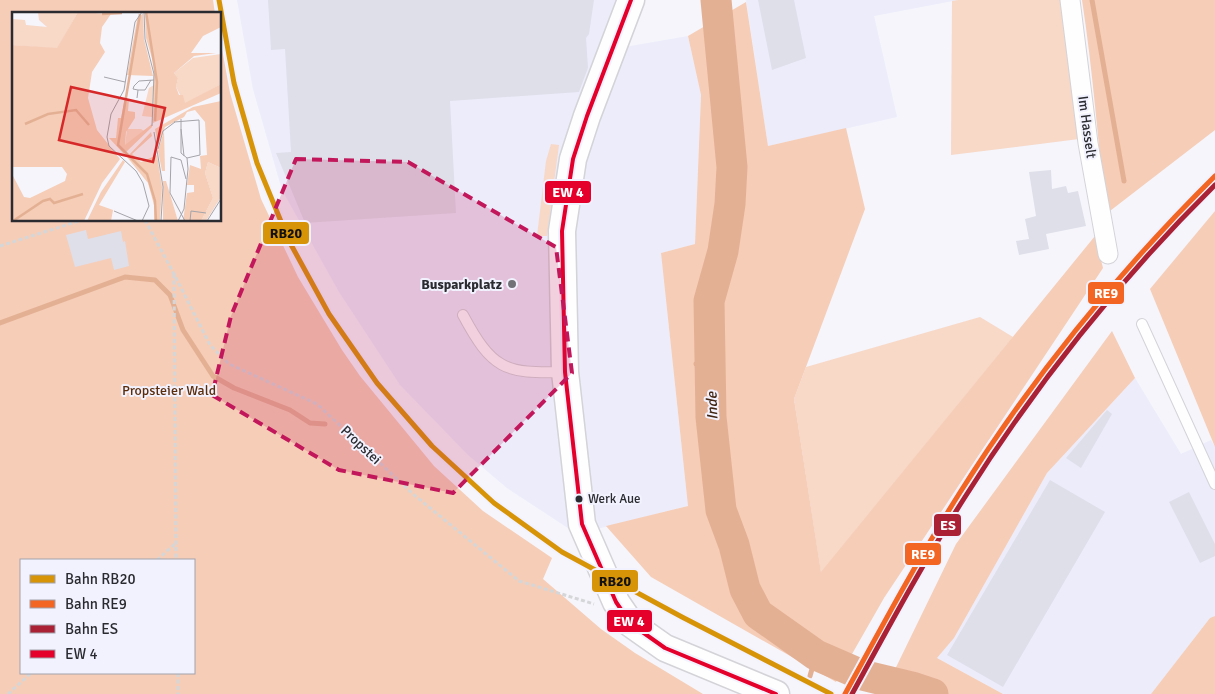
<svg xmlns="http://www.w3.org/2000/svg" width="1215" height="694" viewBox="0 0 1215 694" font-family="Signika,sans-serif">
<rect width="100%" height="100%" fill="#f5f5fb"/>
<g fill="#ececfb">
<polygon points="237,0 621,0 598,49 625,47 688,36 701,95 695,244 661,253 688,506 577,534 507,488 468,455 400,385 339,292 282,190 253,89"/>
<polygon points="746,0 958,0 874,16 897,117 768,146"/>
<polygon points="1135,378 1181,454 1211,440 1215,447 1215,616 1210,618 1151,694 1003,694 937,658 954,638 1047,473"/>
</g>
<g fill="#f8d8c7">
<polygon points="958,0 1060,0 1079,139 951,155 952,1"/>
<polygon points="551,144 559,145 547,236 537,236 546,161"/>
<polygon points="980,317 1013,337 821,573 794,399 806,367"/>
</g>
<g fill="#f6cdb7" fill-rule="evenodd">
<path d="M 0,0 L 213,0 L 215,14 L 14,14 L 14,220 L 220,220 L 220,38 L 230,93 L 261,199 L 298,277 L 342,350 L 360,376 L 434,466 L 483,511 L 552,558 L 543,579 L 601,629 L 635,653 L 703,694 L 0,694 ZM 21,560 L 194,560 L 194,673 L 21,673 Z"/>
<path d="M 1082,0 L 1215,0 L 1215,130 L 1106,214 C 1098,142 1093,71 1082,0 Z"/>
<polygon points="746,2 768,146 846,128 865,209 794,399 821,572 1095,236 1103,268 884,598 836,682 651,577 606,526 688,506 661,253 695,244 701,95 688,36"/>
<polygon points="1215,211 1215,447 1150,289"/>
<polygon points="1112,331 1135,378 1047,473 954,638 937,658 1003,694 883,694 956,544"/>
<polygon points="1215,616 1215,694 1151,694 1210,618"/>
</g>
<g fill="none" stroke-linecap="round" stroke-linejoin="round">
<g stroke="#e4b094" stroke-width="5">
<polyline points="1092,0 1124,181"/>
<polyline points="0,323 125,277 155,280 170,295 183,330 213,376 234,388 290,410 310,423 325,424"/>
<polyline points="696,364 710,363"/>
<polyline points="810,676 816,655"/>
</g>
<polyline stroke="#e4b094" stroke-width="31" points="716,0 732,167 730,204 723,251 709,301 711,417 721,510 734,545 745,589 758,614 816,655 862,675 912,687 933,694"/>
</g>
<g fill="#dfdfea">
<polygon points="268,0 594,0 589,34 586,38 588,68 579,92 450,101 456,213 305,223 276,153 291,152 285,49 271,50"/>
<polygon points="758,0 794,0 806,58 772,70"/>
<polygon points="1051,170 1052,189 1066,186 1068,193 1078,191 1086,226 1046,234 1049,249 1019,255 1016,241 1029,239 1025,219 1036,216 1029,172"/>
<polygon points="86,230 88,239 121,231 123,242 125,241 129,266 114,270 111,258 75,267 66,235"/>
<polygon points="1107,410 1112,414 1081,468 1066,458"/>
<polygon points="1050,480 1105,512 1003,687 947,655"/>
<polygon points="1189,492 1215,544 1215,556 1200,563 1169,502"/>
</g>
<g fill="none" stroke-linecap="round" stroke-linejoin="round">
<g stroke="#d3d3d8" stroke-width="12">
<g id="lane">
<path d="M 463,315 C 492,369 504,374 564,372"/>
<polyline points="1142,324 1215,484"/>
</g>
</g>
<g stroke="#d3d3d8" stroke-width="21">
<polyline id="street" points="1070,0 1088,143 1108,254"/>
</g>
<g stroke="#d3d3d8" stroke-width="29">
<polyline id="secondary" points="631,0 587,116 573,159 562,231 565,372 582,524 616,602 631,624 665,648 776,694"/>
</g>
<g stroke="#d5d6d7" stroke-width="3" stroke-dasharray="4 2.5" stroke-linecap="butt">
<polyline points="145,220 174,274 210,345 229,364 317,404 413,494 519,581 594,604"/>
<polyline points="0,246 82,220"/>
<polyline points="174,274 176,560"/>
<polyline points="157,560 176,543"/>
<polyline points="178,673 178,694"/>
<polyline points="8,694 31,673"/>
</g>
<use href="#lane" stroke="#fefefe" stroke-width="10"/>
<use href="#street" stroke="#fefefe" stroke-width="19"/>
<use href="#secondary" stroke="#fefefe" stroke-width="26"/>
<g stroke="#f2f2fe" stroke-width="8">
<polyline id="bus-1" points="631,0 587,116 573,159 562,231 565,372 582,524 616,602 631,624 665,648 776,694"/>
</g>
<use href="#bus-1" stroke="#e4002b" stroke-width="4"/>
<g stroke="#f2f2fe" stroke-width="9">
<polyline id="rail-1" points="219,0 234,83 257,163 289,241 329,314 377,383 432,446 494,503 562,552 682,617 831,694"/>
</g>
<g stroke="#f2f2fe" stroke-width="9">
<path id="rail-2" d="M 845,694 C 882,626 918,559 959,494 C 1032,378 1118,272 1215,176"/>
</g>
<g stroke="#f2f2fe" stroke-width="9">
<path id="rail-3" d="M 852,694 C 888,628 924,561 965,497 C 1036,384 1120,279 1215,185"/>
</g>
<use href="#rail-1" stroke="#d89407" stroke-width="5"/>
<use href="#rail-2" stroke="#f26522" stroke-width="5"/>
<use href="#rail-3" stroke="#aa2135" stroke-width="5"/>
</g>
<path fill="#c2185b" fill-opacity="0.2" stroke="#c2185b" stroke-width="4" stroke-dasharray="10 6" stroke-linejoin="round" d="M 296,159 L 408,162 L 556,247 L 572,373 L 453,493 L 339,470 L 212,395 L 231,316 Z"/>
<circle fill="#717277" stroke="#f2f2fe" stroke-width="2" cx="512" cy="284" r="5"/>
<circle fill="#2a2b30" stroke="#f2f2fe" stroke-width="2" cx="579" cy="499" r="4.5"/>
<g text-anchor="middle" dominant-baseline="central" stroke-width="4" stroke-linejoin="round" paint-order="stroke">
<g font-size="13" fill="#2a2b30" stroke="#f2f2fe" text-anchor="start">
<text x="588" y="499">Werk Aue</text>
</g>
<g font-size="14" fill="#2a2b30" stroke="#f2f2fe">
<text transform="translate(1087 127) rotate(82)">Im Hasselt</text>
<text transform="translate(361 445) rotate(43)">Propstei</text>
</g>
<g font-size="14" font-weight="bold" fill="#2a2b30" stroke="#f2f2fe" text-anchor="end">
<text x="502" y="284">Busparkplatz</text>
</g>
<g font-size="14" fill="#5b2c0a" stroke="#f2f2fe">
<text x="169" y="390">Propsteier Wald</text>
</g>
<g font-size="15" font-style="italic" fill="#412411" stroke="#f2f2fe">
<text transform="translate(712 406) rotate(-92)">Inde</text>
</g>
</g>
<g transform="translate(12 12)">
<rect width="209" height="209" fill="#f5f5fb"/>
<path d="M 26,0 L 66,0 L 45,37 L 0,33 L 0,7 L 13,8 L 14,13 L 35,15 L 27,8 ZM 209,42 L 209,72 L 173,92 L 164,75 L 166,66 L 162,61 L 181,46 ZM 142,73 L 140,105 L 130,104 L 137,76 ZM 115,117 L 129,117 L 132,119 L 113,134 ZM 196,150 L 209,156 L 209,185 L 194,209 L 189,209 L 201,186 L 193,161 Z" fill="#f8d8c7"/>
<path d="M 66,0 L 99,2 L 90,15 L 88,31 L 93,40 L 80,60 L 76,86 L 85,118 L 108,147 L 90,171 L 72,209 L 0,209 L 0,162 L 12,185 L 18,186 L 53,169 L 55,162 L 50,155 L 0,155 L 0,33 L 45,36 ZM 133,0 L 209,0 L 209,15 L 191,24 L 179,41 L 204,41 L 182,44 L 162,61 L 166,66 L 164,75 L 167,83 L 171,83 L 173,91 L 209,72 L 209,81 L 141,111 L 142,53 L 134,26 ZM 131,1 L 132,27 L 141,64 L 115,63 L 125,8 ZM 117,88 L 116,99 L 123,100 L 123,106 L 114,120 L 113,133 L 140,112 L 140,115 L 112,142 L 97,126 L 104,126 L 106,106 L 109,106 L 112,90 ZM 209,89 L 209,156 L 196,150 L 193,161 L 201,186 L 189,209 L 171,209 L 175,181 L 182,180 L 182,173 L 175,173 L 178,153 L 189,157 L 188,144 L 195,143 L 193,110 L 183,98 L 175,100 L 172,105 L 153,115 L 146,133 L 143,117 L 181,95 ZM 152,119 L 153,159 L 150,159 L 146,139 ZM 139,120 L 140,124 L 120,142 L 129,150 L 145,143 L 150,175 L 148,209 L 142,209 L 142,193 L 136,171 L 115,145 ZM 111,148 L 113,150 L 87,193 L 101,198 L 99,209 L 75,209 L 89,180 ZM 151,169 L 154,169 L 166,209 L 151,209 Z" fill="#f6cdb7"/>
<path fill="none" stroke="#e4b094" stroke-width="2.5" d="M 134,0 L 145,70 L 143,109M 90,2 L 110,1M 128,2 L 106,133 L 135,162 L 143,189 L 144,209M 13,112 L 36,102 L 64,98 L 77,113M 1,209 L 31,189 L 38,187 L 42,191 L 71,182"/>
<path fill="none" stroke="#a4a4aa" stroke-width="1" d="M 132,0 L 133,27 L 142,62 L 140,114M 92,65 L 113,70M 126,78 L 133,78 L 139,68M 125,86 L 126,78 L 121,77 L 122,74 L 127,69 L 142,68M 162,110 L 187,108 L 188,143 L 175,146M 169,117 L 172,144M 142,120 L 151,175 L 149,209M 146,137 L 151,119 L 163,110M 102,199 L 126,209M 130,209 L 137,194 L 131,171 L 124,159 L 97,134 L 95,125 L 99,102 L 112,78 L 123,10 L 130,0M 166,209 L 172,197 L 176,157 L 175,146 L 169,141 L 169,107M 173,209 L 158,181 L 159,145 L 169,148 L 174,167M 178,209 L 179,199 L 194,201M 195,209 L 209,187"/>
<path fill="#d62828" fill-opacity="0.15" stroke="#d62828" stroke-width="2.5" d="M 59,75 L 153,96 L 141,150 L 47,128 Z"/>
<rect width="209" height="209" fill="none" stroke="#2a2b30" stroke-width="2.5"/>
</g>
<g stroke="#f2f2fe" stroke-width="2">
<rect x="544" y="180" width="48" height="24" rx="5" fill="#e4002b"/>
<rect x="262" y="221" width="48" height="24" rx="5" fill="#d89407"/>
<rect x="1087" y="281" width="38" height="24" rx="5" fill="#f26522"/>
<rect x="933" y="513" width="29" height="24" rx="5" fill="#aa2135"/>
<rect x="904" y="542" width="38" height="24" rx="5" fill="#f26522"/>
<rect x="591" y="569" width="48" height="24" rx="5" fill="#d89407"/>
<rect x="606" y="609" width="47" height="24" rx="5" fill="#e4002b"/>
</g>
<g font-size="14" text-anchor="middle" font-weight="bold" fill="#fff">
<text x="568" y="197">EW 4</text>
<text x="1106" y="298">RE9</text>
<text x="948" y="530">ES</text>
<text x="923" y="559">RE9</text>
<text x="629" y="626">EW 4</text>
</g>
<g font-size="14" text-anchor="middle" font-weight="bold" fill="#111">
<text x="286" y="238">RB20</text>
<text x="615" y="586">RB20</text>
</g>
<rect x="20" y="559" width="175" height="115" fill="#f2f2fe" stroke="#a2a2ac"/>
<rect x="30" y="575" width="25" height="8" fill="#d89407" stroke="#a2a2ac"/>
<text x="65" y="584" font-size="15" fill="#2a2b30">Bahn RB20</text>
<rect x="30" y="600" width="25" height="8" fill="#f26522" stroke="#a2a2ac"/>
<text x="65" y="609" font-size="15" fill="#2a2b30">Bahn RE9</text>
<rect x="30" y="625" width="25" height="8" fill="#aa2135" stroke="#a2a2ac"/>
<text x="65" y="634" font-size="15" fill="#2a2b30">Bahn ES</text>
<rect x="30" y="650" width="25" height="8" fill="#e4002b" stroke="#a2a2ac"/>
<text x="65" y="659" font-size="15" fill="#2a2b30">EW 4</text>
</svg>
